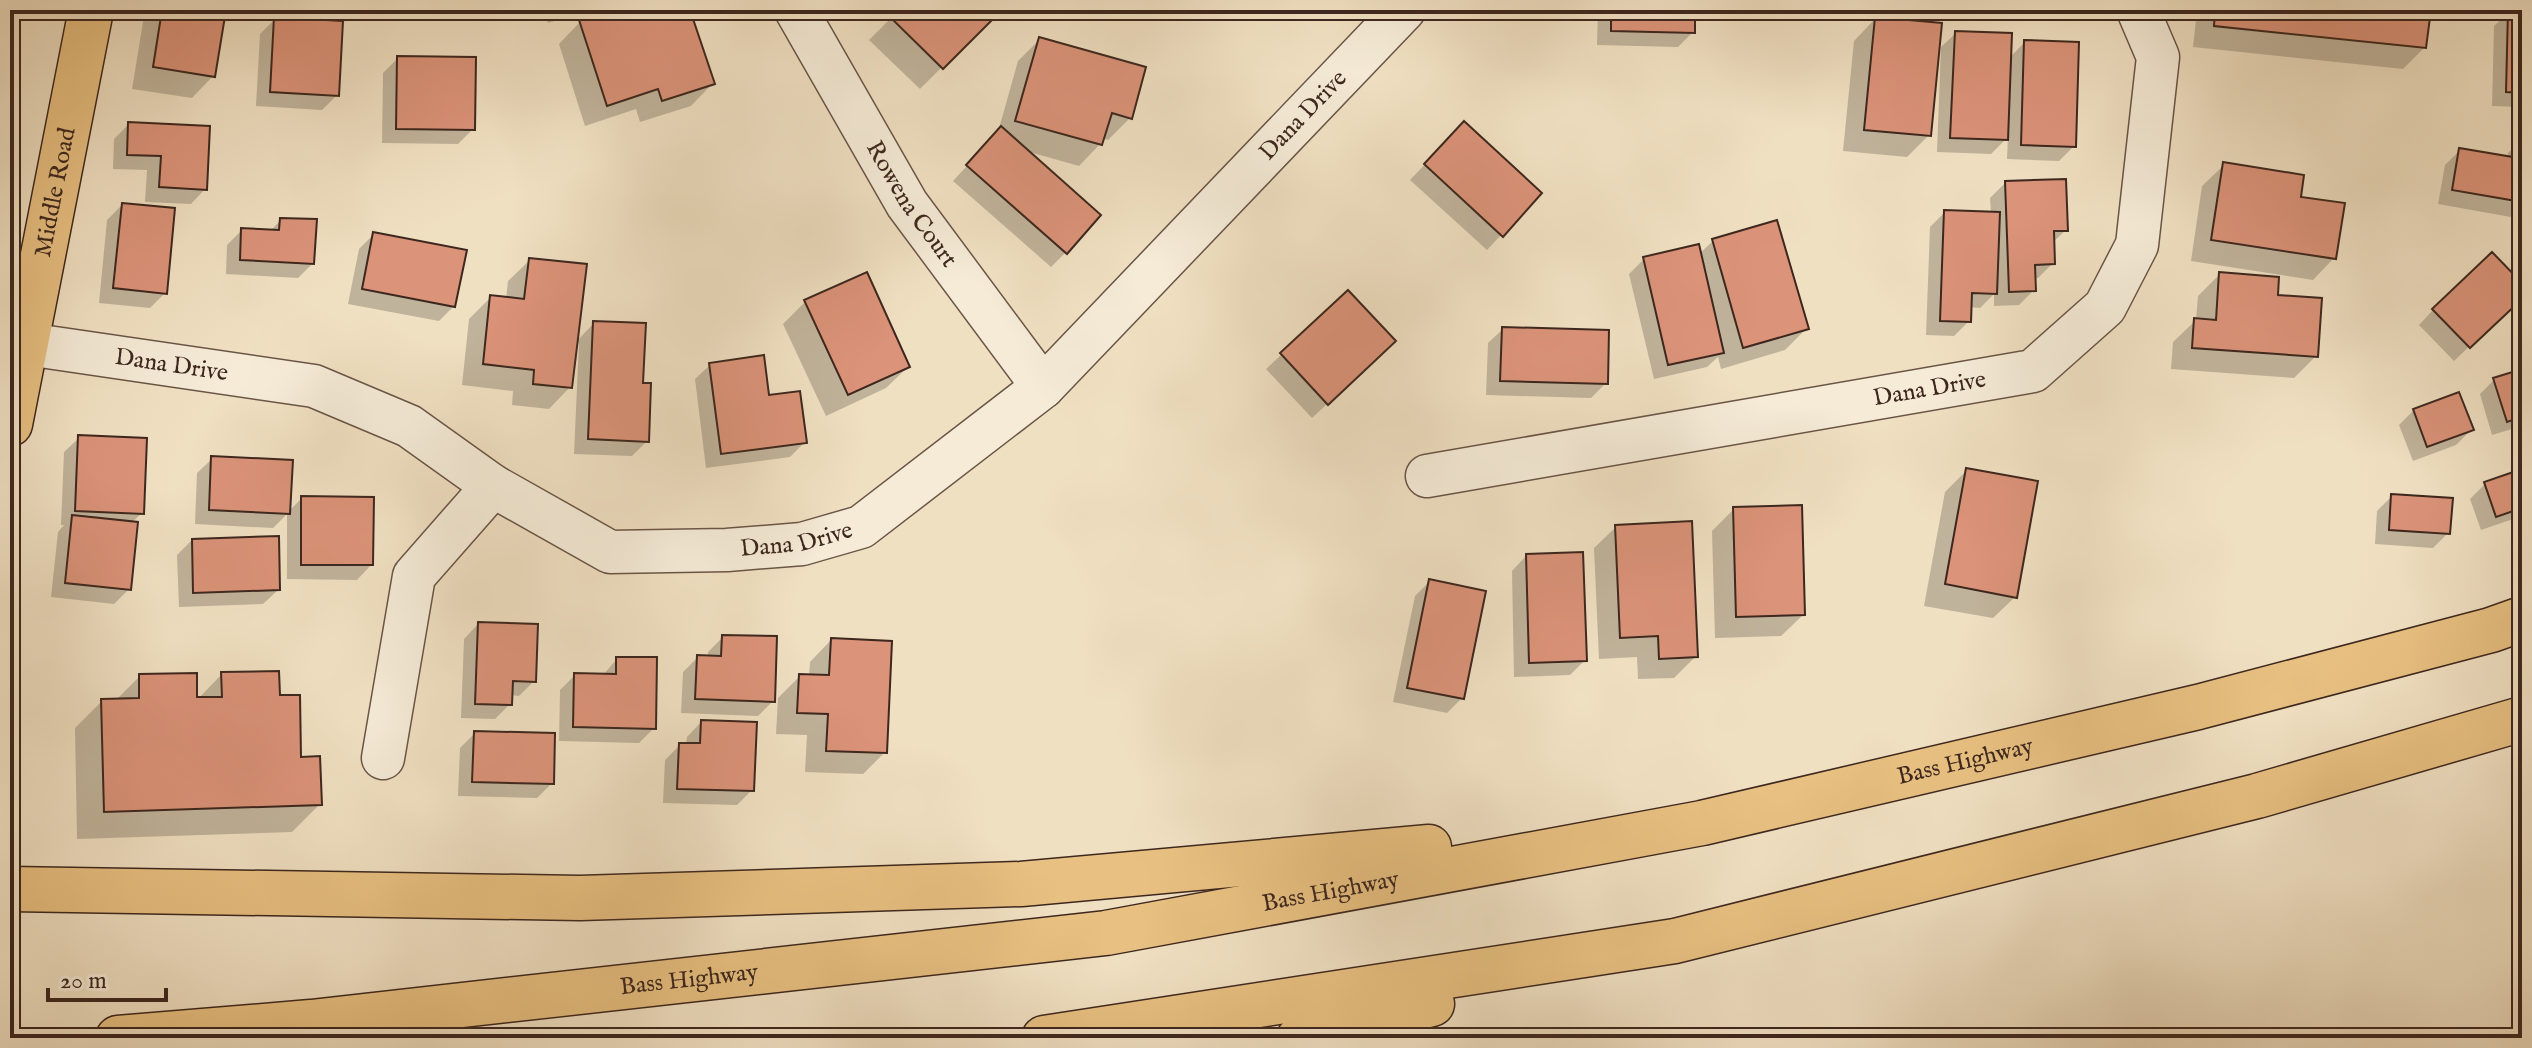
<svg xmlns="http://www.w3.org/2000/svg" width="2532" height="1048" viewBox="0 0 2532 1048" font-family="'IM FELL English',serif">
<rect width="100%" height="100%" fill="#f0e0c2"/>
<filter id="stains"><feTurbulence type="fractalNoise" baseFrequency=".0025" numOctaves="4"/><feColorMatrix values="0 0 0 0 .2 0 0 0 0 .09 0 0 0 0 .02 0 0 0 .5 -.17"/></filter>
<radialGradient id="worn" r=".72"><stop offset=".6" stop-color="#630" stop-opacity="0"/><stop offset="1" stop-color="#630" stop-opacity=".3"/></radialGradient>
<g fill="#0003">
<polygon points="145,10 224,10 213,76 192,98 132,89"/>
<polygon points="279,10 356,10 340,26 337,95 322,110 256,106 260,34 275,19 278,20"/>
<polygon points="543,10 588,10 548,23"/>
<polygon points="617,10 688,10 712,84 691,106 640,122 636,109 585,126 559,44 580,22"/>
<polygon points="899,10 999,10 920,89 869,40"/>
<polygon points="1598,10 1693,10 1693,32 1678,47 1597,45"/>
<polygon points="2197,10 2429,10 2425,47 2403,69 2193,47"/>
<polygon points="2509,12 2522,12 2522,107 2492,106 2494,26"/>
<polygon points="1875,19 1929,135 1907,157 1843,151 1854,41"/>
<polygon points="1956,33 2009,58 2025,42 2074,146 2059,161 2007,159 2008,137 1991,154 1937,152 1941,47"/>
<polygon points="1040,39 1130,118 1108,140 1102,138 1100,144 1079,166 1026,151 1066,252 1051,267 953,181 998,132 1018,61"/>
<polygon points="398,58 473,129 458,144 382,143 383,73"/>
<polygon points="129,124 205,189 191,204 145,202 147,170 113,169 114,139"/>
<polygon points="1449,139 1501,235 1487,250 1410,180"/>
<polygon points="2522,139 2522,219 2438,204 2445,165 2460,150 2507,158 2508,153"/>
<polygon points="2224,165 2298,198 2334,258 2313,280 2191,261 2202,186"/>
<polygon points="2005,183 2066,230 2052,243 2053,263 2038,278 2034,278 2034,290 2019,305 1994,306 1994,294 1980,308 1969,307 1969,321 1954,336 1926,335 1930,227 1945,212 1991,213 1990,198"/>
<polygon points="122,205 165,293 150,308 99,303 107,220"/>
<polygon points="281,220 313,263 298,278 226,274 227,245 242,230 269,232"/>
<polygon points="374,234 453,307 439,321 348,304 359,249"/>
<polygon points="1713,241 1806,329 1785,350 1721,369 1718,357 1707,367 1654,379 1629,274 1644,259 1699,254"/>
<polygon points="530,260 576,342 594,323 641,385 647,441 632,456 574,454 579,343 576,343 570,387 549,409 512,405 513,391 462,385 469,319 491,297 506,299 508,281"/>
<polygon points="2220,274 2276,297 2316,356 2294,378 2171,369 2173,342 2196,320 2198,296"/>
<polygon points="2522,286 2522,296 2454,361 2419,325 2433,310"/>
<polygon points="1348,293 1379,356 1312,418 1266,369"/>
<polygon points="805,302 908,367 886,388 826,416 783,324"/>
<polygon points="1503,329 1606,383 1591,398 1486,395 1488,343"/>
<polygon points="710,365 767,397 805,442 790,457 706,468 695,379"/>
<polygon points="2522,371 2522,426 2492,435 2480,394 2494,380"/>
<polygon points="2414,410 2471,430 2456,445 2413,461 2399,425"/>
<polygon points="79,438 142,513 131,523 129,589 114,604 51,597 58,532 64,525 61,525 64,452"/>
<polygon points="212,459 288,512 302,498 371,565 357,580 287,579 287,514 273,528 195,524 197,473"/>
<polygon points="1967,470 2015,597 1993,618 1924,606 1945,492"/>
<polygon points="2522,471 2522,516 2481,530 2470,499 2485,484"/>
<polygon points="2392,496 2448,533 2433,548 2375,544 2377,511"/>
<polygon points="1734,509 1803,615 1781,636 1715,638 1712,531"/>
<polygon points="1616,527 1696,656 1674,678 1638,679 1637,657 1599,659 1594,548"/>
<polygon points="192,540 278,590 263,604 179,607 177,555"/>
<polygon points="1526,556 1585,660 1570,675 1514,677 1512,571"/>
<polygon points="1430,581 1462,698 1447,713 1393,702 1415,596"/>
<polygon points="478,624 534,681 519,696 511,695 510,704 495,719 461,718 464,639"/>
<polygon points="723,637 773,701 758,716 681,713 683,672 698,657 708,657 708,652"/>
<polygon points="831,640 885,752 863,774 805,772 807,735 776,734 778,698 800,676 809,676 810,662"/>
<polygon points="617,659 654,728 639,743 559,741 560,690 575,675 602,676"/>
<polygon points="222,674 278,697 299,759 320,804 292,832 77,839 75,728 102,701 116,700 140,676 196,701"/>
<polygon points="701,722 752,790 737,805 663,803 665,760 680,745 686,745 687,737"/>
<polygon points="474,734 552,783 537,798 458,796 460,748"/>
</g>
<g fill="#db9379" stroke="#3d271e" stroke-width="2">
<polygon points="162,10 226,10 215,77 153,67"/>
<polygon points="610,10 690,10 715,84 662,101 658,89 607,106 579,20"/>
<polygon points="896,10 1002,10 943,69 890,17"/>
<polygon points="1611,10 1695,10 1695,33 1611,31"/>
<polygon points="2215,10 2431,10 2426,48 2214,26"/>
<polygon points="2508,10 2522,10 2522,93 2506,92"/>
<polygon points="274,17 343,21 339,96 270,92"/>
<polygon points="1875,17 1942,23 1931,136 1864,130"/>
<polygon points="1955,31 2012,33 2008,140 1950,138"/>
<polygon points="1039,37 1146,67 1132,119 1112,113 1102,145 1015,121"/>
<polygon points="2024,40 2079,42 2076,147 2021,145"/>
<polygon points="397,56 476,57 475,130 396,129"/>
<polygon points="1464,121 1542,193 1503,237 1424,164"/>
<polygon points="128,122 210,126 207,190 159,187 161,156 127,155"/>
<polygon points="1001,126 1101,215 1067,254 966,165"/>
<polygon points="2522,137 2522,202 2452,190 2459,148 2519,158"/>
<polygon points="2223,162 2304,175 2301,197 2345,203 2336,259 2211,240"/>
<polygon points="2066,179 2068,231 2054,231 2055,264 2035,265 2036,291 2009,292 2005,181"/>
<polygon points="122,203 175,208 167,294 113,288"/>
<polygon points="1944,210 2000,212 1997,294 1972,293 1971,322 1940,321"/>
<polygon points="280,218 317,219 314,264 240,260 241,228 279,230"/>
<polygon points="1777,220 1809,329 1743,348 1712,239"/>
<polygon points="373,232 467,250 455,307 362,289"/>
<polygon points="1699,244 1724,353 1668,365 1643,257"/>
<polygon points="2492,252 2522,283 2522,299 2470,348 2432,309"/>
<polygon points="529,258 587,264 572,388 533,384 534,370 483,364 490,295 524,299"/>
<polygon points="867,272 910,367 848,395 804,300"/>
<polygon points="2219,272 2279,277 2278,295 2322,298 2318,357 2192,348 2194,318 2216,320"/>
<polygon points="1348,290 1396,341 1328,405 1280,353"/>
<polygon points="593,321 646,323 643,383 651,383 649,442 588,439"/>
<polygon points="1502,327 1609,330 1608,384 1500,381"/>
<polygon points="764,355 769,395 800,391 807,443 721,454 709,363"/>
<polygon points="2522,369 2522,417 2507,422 2493,378"/>
<polygon points="2459,392 2474,430 2427,447 2413,409"/>
<polygon points="78,435 147,438 144,514 75,511"/>
<polygon points="211,456 293,460 290,514 209,510"/>
<polygon points="1966,468 2038,481 2017,598 1945,584"/>
<polygon points="2522,469 2522,508 2496,517 2484,482"/>
<polygon points="2391,494 2453,498 2450,534 2389,530"/>
<polygon points="301,496 374,497 373,565 301,565"/>
<polygon points="1802,505 1805,615 1736,617 1733,507"/>
<polygon points="72,515 138,522 131,590 65,583"/>
<polygon points="1692,521 1698,657 1659,659 1658,636 1620,638 1615,525"/>
<polygon points="279,536 280,590 193,593 192,539"/>
<polygon points="1583,552 1587,661 1529,663 1526,554"/>
<polygon points="1429,579 1486,591 1464,699 1407,688"/>
<polygon points="478,622 538,624 536,682 513,681 512,705 475,704"/>
<polygon points="722,635 777,636 775,702 695,699 697,655 721,656"/>
<polygon points="831,638 892,641 887,753 826,751 828,714 797,713 799,674 829,675"/>
<polygon points="616,657 657,657 656,729 573,727 574,673 616,674"/>
<polygon points="279,671 280,695 300,695 301,757 320,756 322,805 104,812 101,699 139,698 139,674 197,673 197,697 222,697 221,672"/>
<polygon points="701,720 757,722 754,791 677,789 679,743 700,743"/>
<polygon points="474,731 555,733 554,784 472,782"/>
</g>
<g fill="none" stroke-linecap="round" stroke-linejoin="round">
<g stroke="#6a5547" stroke-width="45">
<g id="minor">
<path id="s1" d="M 796,10 L 907,204 L 1043,387"/>
<path id="s2" d="M 27,344 L 314,386 L 409,426 L 493,486 L 610,552 L 727,550 L 802,544 L 861,527 L 1043,387 L 1404,10"/>
<path id="s3" d="M 1427,476 L 2033,371 L 2105,307 L 2137,245 L 2158,57 L 2138,10"/>
<polyline points="383,758 414,576 493,486"/>
</g>
</g>
<g stroke="#3d271e" stroke-width="47">
<g id="major">
<path id="s4" d="M 10,424 L 91,10"/>
</g>
</g>
<g stroke="#3d271e" stroke-width="47">
<g id="highway">
<polyline points="10,889 580,898 1021,884 1429,847"/>
<path id="s5" d="M 118,1038 L 311,1022 L 1106,933 L 1702,823 L 2198,707 L 2491,630 L 2522,619"/>
<polyline points="1044,1038 1675,941 2257,796 2522,719"/>
<polyline points="1299,1038 1432,1004"/>
</g>
</g>
<use href="#minor" stroke="#f5ebd7" stroke-width="42"/>
<use href="#major" stroke="#e8c081" stroke-width="44"/>
<use href="#highway" stroke="#e8c081" stroke-width="44"/>
</g>
<g text-anchor="middle" dominant-baseline="central" stroke-width="6" stroke-linejoin="round" paint-order="stroke">
<g font-size="24" fill="#3d271e" stroke="#f5ebd7">
<text stroke="none"><textPath href="#s2" startOffset="1490">Dana Drive</textPath></text>
<text stroke="none"><textPath href="#s4" startOffset="236">Middle Road</textPath></text>
<text stroke="none"><textPath href="#s1" startOffset="226">Rowena Court</textPath></text>
<text stroke="none"><textPath href="#s2" startOffset="146">Dana Drive</textPath></text>
<text stroke="none"><textPath href="#s3" startOffset="510">Dana Drive</textPath></text>
<text stroke="none"><textPath href="#s2" startOffset="818">Dana Drive</textPath></text>
<text stroke="none"><textPath href="#s5" startOffset="1870">Bass Highway</textPath></text>
<text stroke="none"><textPath href="#s5" startOffset="1222">Bass Highway</textPath></text>
<text stroke="none"><textPath href="#s5" startOffset="574">Bass Highway</textPath></text>
</g>
</g>
<rect width="2532" height="1048" fill="none" stroke="#f0e0c2" stroke-width="40"/>
<rect x="12" y="12" width="2508" height="1024" fill="none" stroke="#3d271e" stroke-width="4"/>
<rect x="20" y="20" width="2492" height="1008" fill="none" stroke="#3d271e" stroke-width="2"/>
<path d="M48 988v12h118v-12" fill="none" stroke="#3d271e" stroke-width="4"/>
<text x="60" y="988" font-size="24" fill="#3d271e" stroke="#f5ebd7" stroke-width="6" paint-order="stroke">20 m</text>
<rect width="100%" height="100%" filter="url(#stains)"/>
<rect width="100%" height="100%" fill="url(#worn)"/>
</svg>
